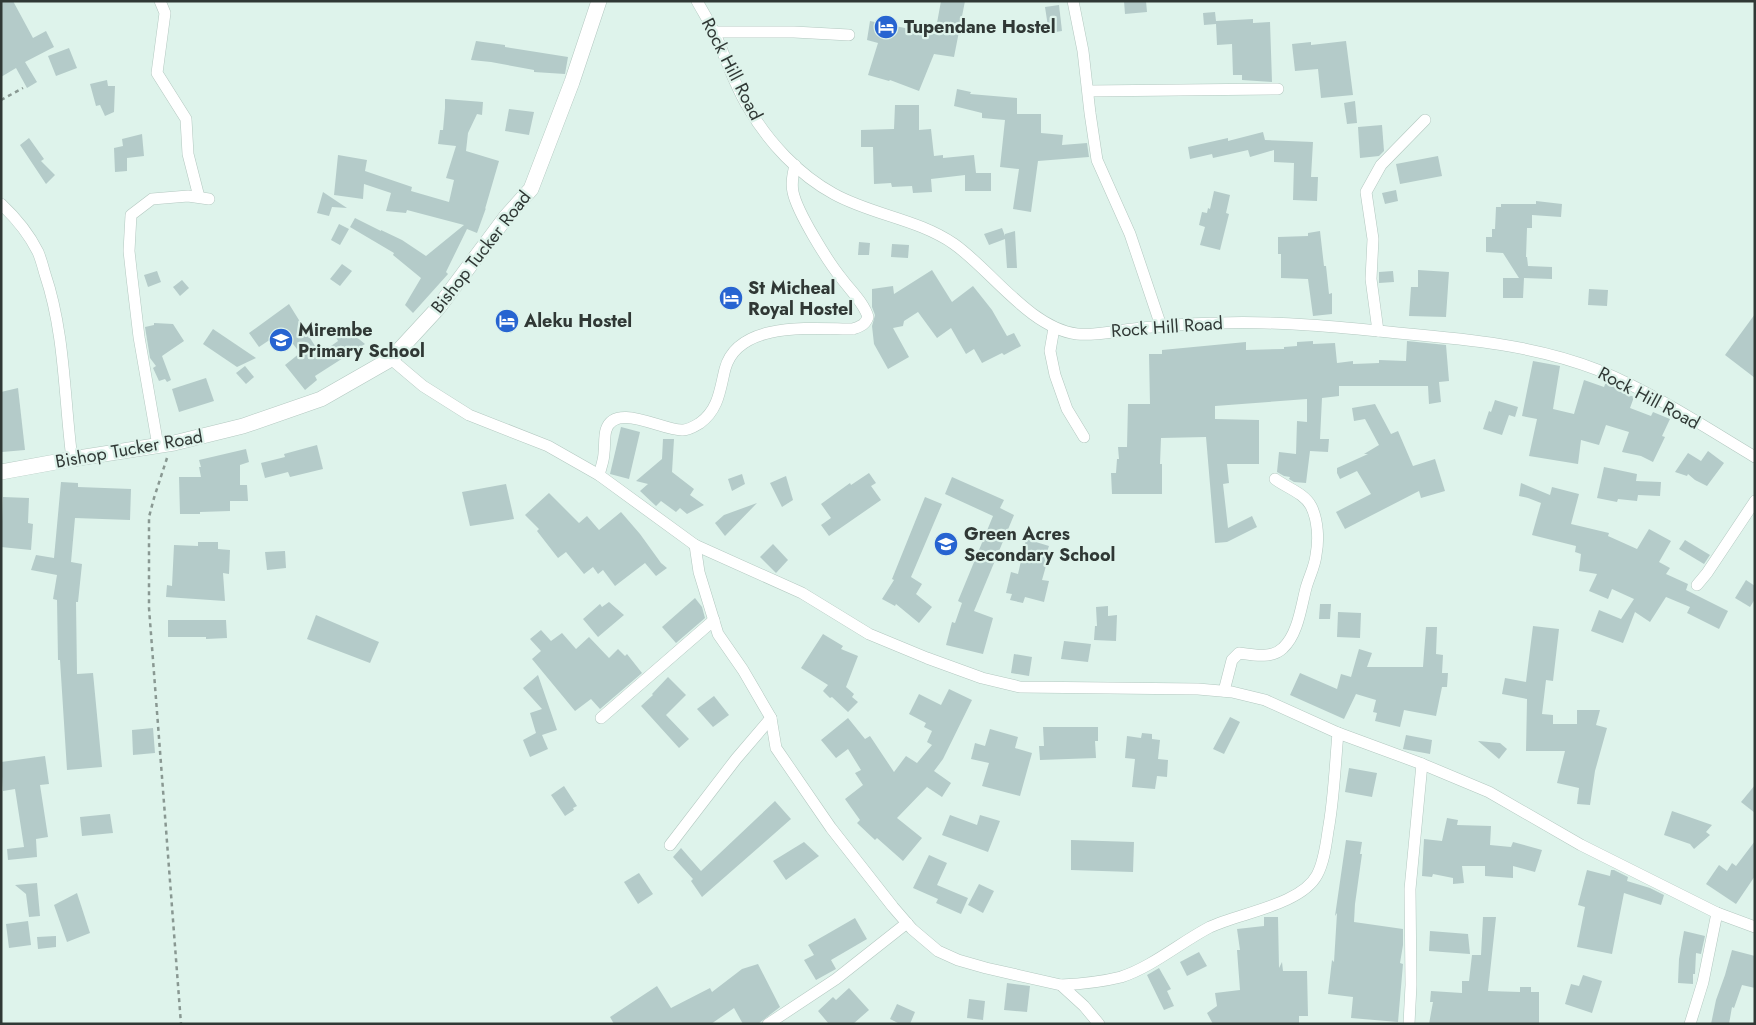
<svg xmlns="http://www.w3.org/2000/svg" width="1756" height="1025" viewBox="0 0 1756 1025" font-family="Jost,sans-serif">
<rect width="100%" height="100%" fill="#def3eb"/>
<g fill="#b4cbc9">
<polygon points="1,1 13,1 33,38 46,31 54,47 25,62 37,82 27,88 16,68 1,77"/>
<polygon points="941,1 965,1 954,57 934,54 919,91 890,80 889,81 868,75 878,43 867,40 870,21 935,34"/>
<polygon points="1124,1 1146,1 1147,12 1125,14"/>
<polygon points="1059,5 1062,31 1049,33 1045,7"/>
<polygon points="1215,12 1216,21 1253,19 1253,23 1270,22 1272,82 1242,80 1242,75 1233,75 1232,44 1217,45 1216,24 1204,25 1203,13"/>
<polygon points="476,41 505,45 505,47 568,57 565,74 534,72 534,70 491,62 471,60"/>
<polygon points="1346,41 1353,95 1321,98 1318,69 1295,71 1292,44 1311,42 1311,45"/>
<polygon points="69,48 77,68 56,76 48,56"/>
<polygon points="107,80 108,86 115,86 114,112 105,116 100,105 96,106 90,84"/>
<polygon points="957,89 971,92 970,94 1017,98 1017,114 1041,114 1041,133 1063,135 1062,145 1087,143 1089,157 1038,161 1031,212 1013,209 1019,169 1000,167 1005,120 982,118 982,113 954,106"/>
<polygon points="445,99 483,102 482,115 477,114 468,133 466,151 499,161 485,209 486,208 477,233 467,229 446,272 448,274 413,313 405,305 421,278 393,255 394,253 350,227 355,218 381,231 381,230 402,240 426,256 464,225 407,210 406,213 386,211 391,193 364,184 363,199 334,195 338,155 367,160 365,171 412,187 411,191 449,202 454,180 446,178 456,146 438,144 440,130 443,130 445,108"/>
<polygon points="1355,101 1357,123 1347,124 1344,103"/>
<polygon points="895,105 919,105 919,130 931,129 934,156 943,155 943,158 974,155 976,173 991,173 991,191 965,191 965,175 931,179 932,192 913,193 912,186 892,187 891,183 874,184 873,147 861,147 861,130 894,129"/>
<polygon points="509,109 534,112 529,135 505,131"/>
<polygon points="1382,125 1384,151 1379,156 1360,158 1358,127"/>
<polygon points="1263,132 1265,140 1313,142 1311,177 1318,177 1317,201 1293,200 1294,163 1274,162 1274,150 1250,157 1248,150 1213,158 1212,154 1190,159 1188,147 1228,138 1228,141"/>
<polygon points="142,134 144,156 127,158 127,171 115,172 114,148 123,146 122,139"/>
<polygon points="29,138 44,159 41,161 55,175 46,184 20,145"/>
<polygon points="1438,156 1442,176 1400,184 1396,164"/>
<polygon points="1396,190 1398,201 1385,204 1382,193"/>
<polygon points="1214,191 1230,195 1226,213 1229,214 1220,250 1200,245 1205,227 1199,225 1202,212 1207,213 1208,208 1210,209"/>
<polygon points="323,192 347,208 332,207 329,216 317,213"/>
<polygon points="1536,201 1562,204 1561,217 1532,215 1532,228 1527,228 1526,257 1527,257 1528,266 1552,267 1552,279 1524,278 1523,298 1503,298 1503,278 1519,278 1503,253 1486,252 1486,237 1492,237 1492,229 1495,229 1496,207 1501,207 1501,204 1536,204"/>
<polygon points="339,224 349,229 340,245 331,240"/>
<polygon points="1002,228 1005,236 1005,234 1015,231 1017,268 1007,268 1005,239 989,245 984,234"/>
<polygon points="1320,231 1324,266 1326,266 1329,294 1332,293 1332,314 1313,316 1308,279 1281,278 1281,254 1278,254 1278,237 1308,236 1308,233"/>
<polygon points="859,242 870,243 869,255 858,255"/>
<polygon points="892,244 909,245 908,258 891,257"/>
<polygon points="342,264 352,271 340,286 330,279"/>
<polygon points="932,270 952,302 973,286 992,310 1007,336 1014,333 1021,346 1004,355 1002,353 982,363 974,349 966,354 951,328 937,338 918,312 904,321 903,326 893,328 909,357 888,369 874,344 872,326 875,315 872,307 872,289 893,286 894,294"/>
<polygon points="1418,270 1449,272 1446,317 1409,316 1411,287 1418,287"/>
<polygon points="157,271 161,282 148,287 144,275"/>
<polygon points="1393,271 1394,282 1379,283 1379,272"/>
<polygon points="182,280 189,288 180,296 173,287"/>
<polygon points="1589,289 1608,290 1607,306 1588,305"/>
<polygon points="289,304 320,354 338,341 334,333 343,326 365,344 315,376 317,380 305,390 285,365 300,353 283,331 259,347 249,333"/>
<polygon points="1755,314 1755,378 1725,355"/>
<polygon points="154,323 173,324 184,341 162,356 171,380 167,382 165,379 159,381 153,368 156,366 150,358 145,327 154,325"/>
<polygon points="213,329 256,358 237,367 203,344"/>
<polygon points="1313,341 1313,344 1335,343 1337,363 1353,361 1353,364 1379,363 1379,360 1406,361 1407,341 1446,345 1449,381 1439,382 1441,402 1429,404 1428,386 1339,386 1339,396 1322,398 1320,439 1329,439 1328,452 1310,451 1306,483 1294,482 1289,479 1290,477 1284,476 1277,472 1279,452 1296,454 1297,421 1307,422 1307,399 1215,406 1215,419 1259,420 1259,464 1227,464 1229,483 1223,484 1228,528 1252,516 1257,527 1227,542 1215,543 1206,437 1161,438 1160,464 1162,464 1162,494 1112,494 1111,473 1116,473 1117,459 1119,459 1118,447 1127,447 1128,404 1150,404 1149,354 1162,354 1162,350 1246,342 1246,350 1284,349 1284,347 1297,346 1297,342"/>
<polygon points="1533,361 1560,366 1553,409 1574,414 1584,380 1604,387 1606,382 1620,388 1619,391 1634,397 1630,408 1651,416 1653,412 1670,419 1662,436 1665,437 1653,462 1641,456 1622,452 1629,432 1606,425 1599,445 1581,440 1578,464 1529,456 1537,419 1522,416"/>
<polygon points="245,366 254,377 246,384 236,373"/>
<polygon points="206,378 214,401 179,412 172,389"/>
<polygon points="18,388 25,450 2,452 1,392"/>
<polygon points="1495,400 1518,407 1515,417 1509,415 1502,435 1483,429 1489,411 1491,412"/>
<polygon points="1375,404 1391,434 1398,431 1413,466 1435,459 1445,491 1421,498 1419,491 1345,529 1336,512 1371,494 1357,471 1340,479 1337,473 1337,468 1368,454 1364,454 1379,445 1365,419 1354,421 1352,408"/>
<polygon points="621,427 640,432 629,479 610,474"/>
<polygon points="663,439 674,439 672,472 694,489 690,495 704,505 687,514 680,508 676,512 661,501 656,506 640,491 648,484 636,481 662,459"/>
<polygon points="317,445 323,469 290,477 288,472 265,478 261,463 285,457 284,454"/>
<polygon points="246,449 249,462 240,465 240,485 247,485 248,501 230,501 230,511 200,512 200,514 180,514 179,477 201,477 199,467 201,467 199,460"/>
<polygon points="1708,451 1724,463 1707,486 1695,480 1688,474 1687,476 1675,472 1688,453 1701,461"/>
<polygon points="1604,467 1637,474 1636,481 1661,482 1660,496 1638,495 1637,501 1618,499 1617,502 1597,498"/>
<polygon points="869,473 876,483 871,486 881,500 829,536 821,525 831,518 821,504 850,483 851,485"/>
<polygon points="742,474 745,484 732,491 728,479"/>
<polygon points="786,476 793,500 782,507 770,483"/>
<polygon points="952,477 1004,500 1000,508 1014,515 974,611 993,618 983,654 946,645 952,622 955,623 962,603 958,601 993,516 945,494"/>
<polygon points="61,482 78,483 78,487 131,489 130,520 75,518 71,562 82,564 78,602 76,602 77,674 93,673 102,767 67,770 60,660 58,660 57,600 53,599 57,575 31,570 36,555 54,558"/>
<polygon points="1521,483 1550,495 1552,487 1579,494 1571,524 1609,533 1608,536 1637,549 1649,529 1671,541 1659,562 1670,568 1666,574 1688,584 1686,590 1728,611 1719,629 1687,613 1690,607 1666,597 1650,622 1635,612 1623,643 1591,631 1599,610 1621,619 1634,599 1612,589 1608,599 1589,591 1597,574 1579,571 1581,554 1575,552 1576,546 1532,535 1541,503 1528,498 1519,496"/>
<polygon points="506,484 514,519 470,526 462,492"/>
<polygon points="549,493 579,523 587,516 599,530 621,512 640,534 661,563 667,568 656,576 645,563 615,586 603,570 598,574 593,567 584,574 566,552 558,558 537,531 539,529 525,515"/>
<polygon points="3,497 29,498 28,523 33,524 31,550 1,547"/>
<polygon points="925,497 942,504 911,577 922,584 916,594 932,607 919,623 896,604 895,606 882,599 894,580 892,579"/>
<polygon points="757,503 725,536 715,523 724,515"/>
<polygon points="1026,539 1049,546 1045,558 1048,559 1042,580 1049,581 1044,602 1025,597 1023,603 1010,600 1012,594 1006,593 1011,572 1018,574"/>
<polygon points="1685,540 1710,555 1704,564 1679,549"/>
<polygon points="198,542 218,542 218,549 230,550 229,574 223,573 225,601 166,597 167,585 172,586 174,545 198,546"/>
<polygon points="773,544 788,560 776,573 760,557"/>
<polygon points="285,551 286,568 267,570 265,552"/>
<polygon points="1746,580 1755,586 1755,599 1750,607 1735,598"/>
<polygon points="695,598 702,607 705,618 676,643 662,627"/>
<polygon points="609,602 624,615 598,637 583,619 600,604 602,607"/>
<polygon points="1320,604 1331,604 1330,619 1319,619"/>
<polygon points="1108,606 1108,616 1117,615 1116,641 1094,640 1095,626 1097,626 1096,607"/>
<polygon points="1338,612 1361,613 1360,638 1337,637"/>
<polygon points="316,615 379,642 370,663 307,639"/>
<polygon points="168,620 226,620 227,638 206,639 206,637 168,637"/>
<polygon points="1533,626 1559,629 1553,681 1546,680 1542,714 1553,715 1553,724 1577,724 1577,710 1600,710 1596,725 1607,728 1595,771 1590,805 1577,804 1579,788 1557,783 1565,751 1526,751 1527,699 1502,694 1505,678 1526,682"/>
<polygon points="1426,627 1437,627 1436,654 1443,655 1442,673 1448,673 1447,687 1442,687 1436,716 1404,710 1400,727 1375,721 1377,713 1373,712 1376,700 1356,694 1344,719 1290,695 1300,673 1337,689 1341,674 1351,677 1359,649 1372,653 1367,667 1423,667"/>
<polygon points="541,630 551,641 562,633 576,649 589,637 609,658 618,649 625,656 627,654 642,673 600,709 591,699 575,711 532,659 541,651 530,639"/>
<polygon points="823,634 843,646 841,649 858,656 846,687 854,694 852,697 858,702 848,712 832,697 830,698 823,691 828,685 801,668"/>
<polygon points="1064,641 1091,644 1088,662 1061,659"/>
<polygon points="1014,654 1032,657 1029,676 1011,673"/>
<polygon points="538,675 557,730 542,735 548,749 530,757 523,740 536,733 530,713 542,709 523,688"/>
<polygon points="668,677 686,695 666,715 689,739 679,748 641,706 653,695 652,694"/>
<polygon points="949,689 972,700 943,759 934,771 951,783 942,797 927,787 897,818 922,838 903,861 877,838 875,840 857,823 860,820 845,799 863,785 855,773 861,770 848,749 836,758 821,740 848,718 865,739 870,736 894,772 906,756 917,763 932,745 927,742 932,731 924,727 926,723 909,714 919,694 941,705"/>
<polygon points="714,696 729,715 713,727 697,709"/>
<polygon points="1230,717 1240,722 1224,754 1213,749"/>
<polygon points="1043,727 1098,727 1098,741 1095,741 1096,758 1040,760 1039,746 1044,746"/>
<polygon points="153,728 155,753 133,755 132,730"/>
<polygon points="990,729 1018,737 1015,748 1032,753 1020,796 982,786 989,763 971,759 975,743 985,746"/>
<polygon points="1142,733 1152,734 1152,739 1160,740 1158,759 1168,760 1167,777 1157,776 1155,789 1132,787 1135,759 1125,758 1127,736 1141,738"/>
<polygon points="1406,735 1432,740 1430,754 1403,749"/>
<polygon points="1478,741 1500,743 1507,749 1499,759"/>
<polygon points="45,756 49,784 40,785 48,837 36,839 37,857 8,860 7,849 24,847 15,789 3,791 1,762"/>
<polygon points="1349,768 1377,773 1372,797 1345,792"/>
<polygon points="1755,785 1755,813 1741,802"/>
<polygon points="564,786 577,806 573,808 574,810 565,816 551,795"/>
<polygon points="775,801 791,819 702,897 691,881 693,879 673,857 681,848 701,871"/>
<polygon points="1672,811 1712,825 1706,832 1710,835 1694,849 1690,844 1664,835"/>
<polygon points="110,814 113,833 82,836 80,817"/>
<polygon points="950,815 977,825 980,815 1000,821 988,852 942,835"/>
<polygon points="1447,818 1458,820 1457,825 1491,826 1490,845 1511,847 1513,842 1542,850 1535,872 1513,866 1513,878 1485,876 1485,866 1462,866 1464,883 1453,884 1453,878 1433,874 1432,877 1422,876 1424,839 1442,841"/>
<polygon points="1071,840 1134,842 1133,872 1071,870"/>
<polygon points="1346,840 1362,842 1360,854 1362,854 1355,904 1354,922 1403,929 1403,945 1400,963 1403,964 1398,1022 1351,1018 1353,997 1328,994 1332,960 1334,962 1337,913 1335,916"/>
<polygon points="1755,841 1755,876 1736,904 1706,884 1719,865 1727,871 1732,863 1736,866"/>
<polygon points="804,842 819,856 786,880 773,861"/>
<polygon points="929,855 947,863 937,885 968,898 961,914 936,903 938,899 913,888"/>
<polygon points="1587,870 1610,876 1611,870 1614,870 1628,877 1627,881 1650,888 1664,895 1661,905 1624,893 1612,954 1577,947 1585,907 1578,905"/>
<polygon points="639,873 653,894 638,904 624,882"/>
<polygon points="37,883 40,916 29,917 26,894 15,885"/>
<polygon points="979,884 994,891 983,913 968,905"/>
<polygon points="77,893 90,933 67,942 54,905"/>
<polygon points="1264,917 1278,917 1279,968 1282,962 1283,971 1307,971 1308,1016 1299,1016 1299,1024 1213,1024 1207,1013 1217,1006 1215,993 1240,990 1237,950 1240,950 1237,929 1264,926"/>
<polygon points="1483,917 1496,917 1488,991 1520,992 1520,987 1531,987 1531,992 1539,992 1539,1023 1429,1024 1433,1002 1430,1002 1431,991 1462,993 1462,981 1469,981 1472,955 1481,955"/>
<polygon points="855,918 867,939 831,960 836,969 816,980 804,960 814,955 808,945"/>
<polygon points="28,921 31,945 9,948 6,924"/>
<polygon points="1430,931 1468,934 1470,954 1429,951"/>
<polygon points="1684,931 1705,936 1701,954 1696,953 1695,974 1693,974 1693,984 1678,983 1679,959"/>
<polygon points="56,936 56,947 38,949 37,937"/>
<polygon points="1732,950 1755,956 1755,988 1742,985 1734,1008 1732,1007 1729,1024 1711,1024 1716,1000 1725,975"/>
<polygon points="1199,952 1207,966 1187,976 1180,962"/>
<polygon points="758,964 780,1007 758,1024 743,1024 734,1008 711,1024 614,1024 610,1017 657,986 671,1008 710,988 712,992 742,969"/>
<polygon points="1159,968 1171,989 1167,991 1174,1006 1164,1010 1147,975"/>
<polygon points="1583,975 1602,981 1592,1013 1565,1004 1571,984 1579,986"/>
<polygon points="1007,983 1030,986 1027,1012 1004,1010"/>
<polygon points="849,988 869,1010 853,1024 829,1024 818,1011 833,997 836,1000"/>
<polygon points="969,999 985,1001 983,1020 967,1018"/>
<polygon points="897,1004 915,1012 910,1024 900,1024 890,1019"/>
</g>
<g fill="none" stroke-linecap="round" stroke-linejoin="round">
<g stroke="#b3c8c0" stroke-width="12">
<g id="minor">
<polyline points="160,1 165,13 157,73 186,119 188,154 199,197"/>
<path d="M 697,1 C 703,12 710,23 715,34 C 726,58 734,84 748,107 C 768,142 799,175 834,194 C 872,215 918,219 954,244 C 991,270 1030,328 1077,334 C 1094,336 1115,331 1133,329 C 1161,326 1190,323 1219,323 C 1279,321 1339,327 1398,333 C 1465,339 1535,345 1598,370 C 1652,392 1705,427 1755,457"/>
<polyline points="1073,1 1083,51 1090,113 1097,160 1130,234 1161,326"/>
<polyline points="714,32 794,32 849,35"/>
<polyline points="1089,91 1278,89"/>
<path d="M 1,204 C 16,218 29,234 38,252 C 41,259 43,267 45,274 C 65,333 64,397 72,459"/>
<polyline points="1054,328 1050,351 1055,375 1067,409 1084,437"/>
<polyline points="1378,331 1371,279 1373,239 1366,192 1381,165 1425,120"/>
<polyline points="391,359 423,386 469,415 548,446 599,475 695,545 802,593 869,634 927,658 982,678 1020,687 1198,689 1232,692 1265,700 1338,733 1422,764 1489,792 1581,845 1717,913 1755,927"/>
<polyline points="158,446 139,337 132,278 129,251 131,215 152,199 188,196 209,199"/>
<path d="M 599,475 C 601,467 604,460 604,453 C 605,445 604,437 606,430 C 615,401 665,432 683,430 C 689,430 695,426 700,423 C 719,409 720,389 725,369 C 738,320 815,329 853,329 C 861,326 865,325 868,317 C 864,303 851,291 842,279 C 828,262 797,212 793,192 C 791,183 793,174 795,165"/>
<polyline points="695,545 699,572 718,634 743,670 771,718 776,748 831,828 893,907 912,929 938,951 958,960 986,968 1061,985 1084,1006 1099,1024"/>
<polyline points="1697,585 1707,573 1755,501"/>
<path d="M 1224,691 L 1232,660 L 1239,653 C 1253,655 1272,659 1283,648 C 1298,634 1301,607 1306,588 C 1309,577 1315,566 1316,555 C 1319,540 1318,520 1311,506 C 1304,493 1287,488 1275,479"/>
<polyline points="601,718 714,620"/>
<polyline points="670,845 736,759 771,718"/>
<path d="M 1061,985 C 1081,984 1101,982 1121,977 C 1152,967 1181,942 1210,927 C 1239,913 1301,905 1317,875 C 1324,862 1326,845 1328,831 C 1334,799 1335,766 1338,733"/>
<polyline points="768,1024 836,979 907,923"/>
<polyline points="1409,1024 1411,985 1410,889 1422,764"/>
<polyline points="1690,1024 1703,982 1717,913"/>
</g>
</g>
<g stroke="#b3c8c0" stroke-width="16">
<polyline id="secondary" points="1,472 72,459 174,443 243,426 321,399 391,359 438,308 506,217 531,189 572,82 599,1"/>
</g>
<g stroke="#899892" stroke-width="2.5" stroke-dasharray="4 4" stroke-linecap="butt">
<polyline points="1,100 23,88"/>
<polyline points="167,458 154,498 149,517 149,608 181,1024"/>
</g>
<use href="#minor" stroke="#fff" stroke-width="11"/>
<use href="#secondary" stroke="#fff" stroke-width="15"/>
</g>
<defs>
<g id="hotel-disc" transform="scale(1.25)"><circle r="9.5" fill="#2764d1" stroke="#def3eb"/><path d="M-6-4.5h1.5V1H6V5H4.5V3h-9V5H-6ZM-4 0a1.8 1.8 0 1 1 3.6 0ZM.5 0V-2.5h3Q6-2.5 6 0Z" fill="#fff"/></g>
<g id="school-disc" transform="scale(1.25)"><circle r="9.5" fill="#2764d1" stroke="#def3eb"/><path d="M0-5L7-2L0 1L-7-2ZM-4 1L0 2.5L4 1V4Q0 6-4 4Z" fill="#fff"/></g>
</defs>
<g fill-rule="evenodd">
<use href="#hotel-disc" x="886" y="27"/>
<use href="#hotel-disc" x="731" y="298"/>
<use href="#hotel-disc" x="507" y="321"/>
<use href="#school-disc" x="281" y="340"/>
<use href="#school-disc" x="946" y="544"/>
</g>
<g text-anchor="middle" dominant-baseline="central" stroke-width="4.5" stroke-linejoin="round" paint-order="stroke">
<g font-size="18" font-weight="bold" fill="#303835" stroke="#def3eb" text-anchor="start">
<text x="904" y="27">Tupendane Hostel</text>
<text x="748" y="288">St Micheal<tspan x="748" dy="21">Royal Hostel</tspan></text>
<text x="524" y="321">Aleku Hostel</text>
<text x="298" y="330">Mirembe<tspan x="298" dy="21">Primary School</tspan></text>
<text x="964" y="534">Green Acres<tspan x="964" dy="21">Secondary School</tspan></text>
</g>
<g font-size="18" fill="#303835" stroke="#def3eb">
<text transform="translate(732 69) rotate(63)">Rock Hill Road</text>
<text transform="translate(481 252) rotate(-52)">Bishop Tucker Road</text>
<text transform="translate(1167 327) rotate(-4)">Rock Hill Road</text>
<text transform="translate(1649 398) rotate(28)">Rock Hill Road</text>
<text transform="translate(129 449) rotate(-10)">Bishop Tucker Road</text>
</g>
</g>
<rect width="1756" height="1025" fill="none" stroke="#303835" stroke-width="5"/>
</svg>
